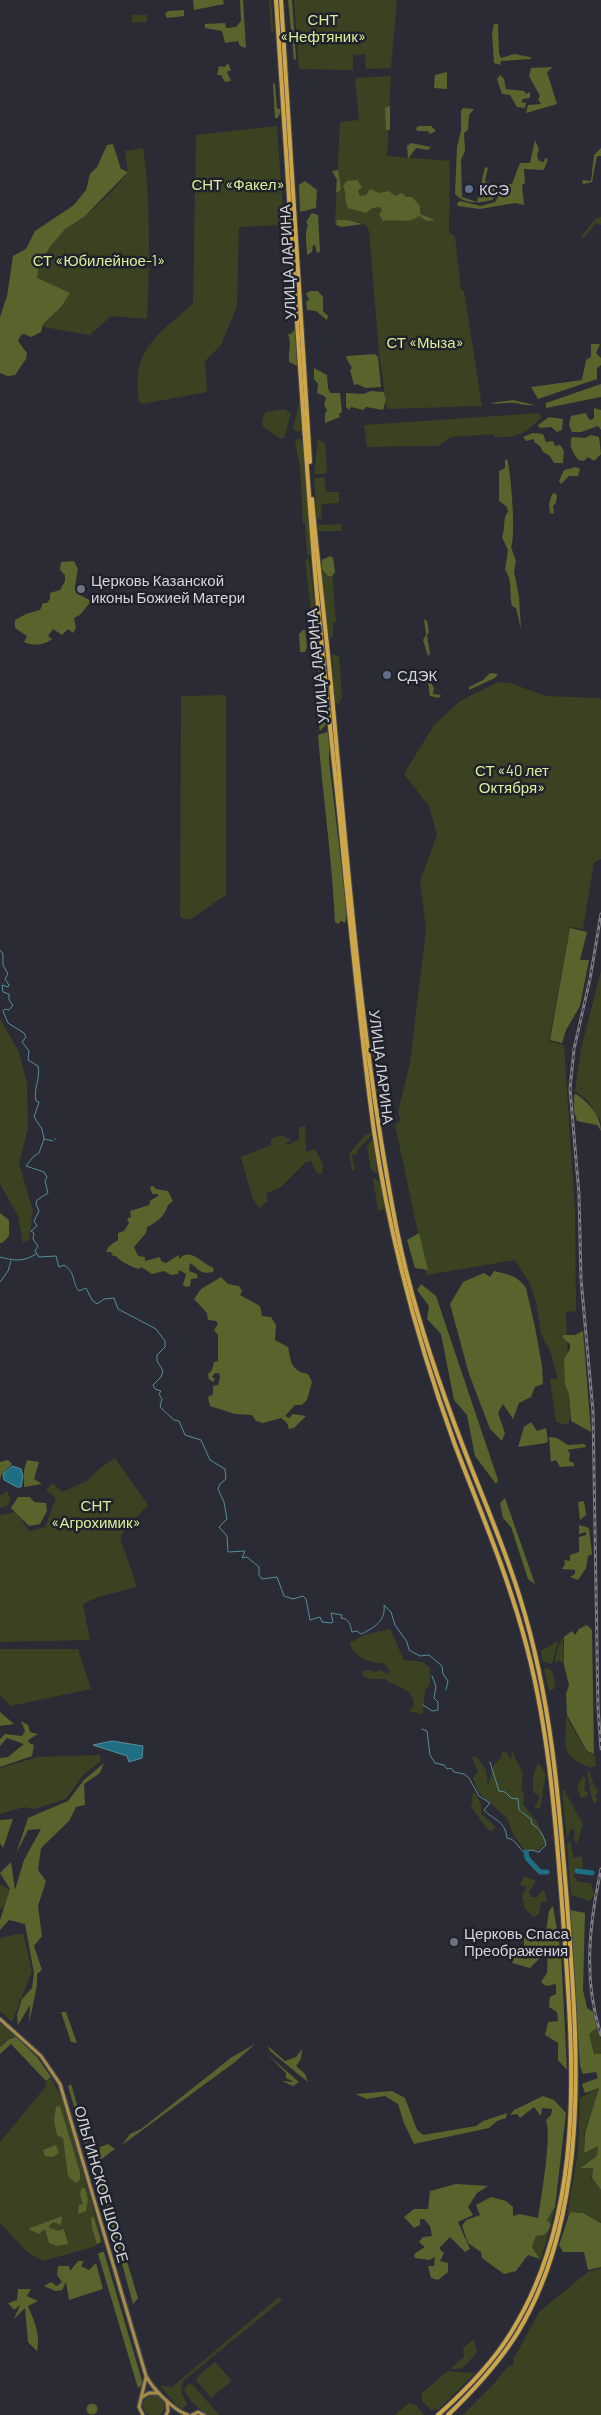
<svg xmlns="http://www.w3.org/2000/svg" width="601" height="2415" viewBox="0 0 601 2415" font-family="Barlow,sans-serif">
<rect width="100%" height="100%" fill="#2a2b35"/>
<g fill="#3b4221">
<polygon points="269,0 271,0 274,32 271,31"/>
<polygon points="294,0 397,0 391,68 366,69 365,54 353,55 353,70 299,69"/>
<polygon points="132,15 147,15 147,22 132,23"/>
<path d="M 391,76 L 387,156 L 450,161 L 449,232 L 455,237 L 461,290 L 464,291 L 482,406 L 387,409 L 379,353 L 369,231 C 364,217 348,223 335,224 L 340,122 L 359,120 L 355,78 Z"/>
<path d="M 277,126 L 284,225 L 239,227 L 237,306 L 221,345 L 205,361 L 207,392 L 143,404 L 139,402 C 131,348 157,336 193,304 L 196,135 Z"/>
<path d="M 143,148 C 149,185 149,224 149,261 L 143,265 L 143,269 L 149,268 L 147,319 L 111,316 L 90,335 L 44,327 L 43,324 L 61,307 L 37,278 C 40,260 51,241 65,229 C 71,224 79,221 85,216 C 100,204 116,188 128,172 L 125,151 Z"/>
<polygon points="601,217 601,225 596,223 583,239 581,237 596,218"/>
<polygon points="301,395 303,430 297,432 293,429"/>
<polygon points="284,409 291,413 284,438 281,439 263,427 262,420 266,412"/>
<path d="M 540,413 L 541,418 C 527,432 516,439 495,437 L 494,434 L 451,437 L 438,446 L 367,447 L 364,425 Z"/>
<polygon points="297,439 301,439 305,457 311,553 309,555 307,555 305,524 303,524 300,467 295,442"/>
<polygon points="318,439 325,443 327,471 325,474 314,474"/>
<polygon points="324,477 326,492 339,492 339,503 321,504 322,519 317,519 314,478"/>
<polygon points="341,524 342,531 318,531 318,525"/>
<polygon points="331,557 336,622 333,623 333,637 329,637 319,560"/>
<polygon points="309,558 319,643 315,644 305,560"/>
<polygon points="315,645 318,645 324,693 318,695 317,693 320,691"/>
<polygon points="332,654 339,656 342,699 340,699 340,704 335,703"/>
<polygon points="498,682 510,683 546,696 600,698 601,700 601,859 594,862 583,929 570,927 549,1041 564,1045 575,1211 576,1311 566,1312 570,1419 568,1425 556,1422 550,1379 558,1378 550,1351 541,1334 536,1301 529,1282 515,1260 427,1275 395,1125 401,1120 398,1112 410,1063 426,929 420,881 437,835 429,806 404,774 434,725 460,701"/>
<polygon points="226,695 226,895 191,919 183,919 180,916 181,696"/>
<polygon points="601,971 601,1122 588,1101 575,1091 581,1049"/>
<polygon points="0,1019 19,1052 27,1084 28,1128 19,1163 33,1211 29,1239 23,1243 18,1216 0,1184"/>
<polygon points="371,1034 374,1035 378,1044 379,1062 376,1064 373,1062"/>
<polygon points="305,1125 306,1152 315,1149 323,1164 322,1174 317,1173 311,1161 305,1163 280,1188 266,1193 268,1201 259,1208 252,1197 241,1157 271,1145 271,1139 281,1135 291,1140 285,1144 290,1144 299,1139 299,1128"/>
<polygon points="371,1133 371,1136 357,1150 357,1154 352,1155 355,1169 352,1171 349,1154 365,1135"/>
<polygon points="371,1141 374,1142 377,1174 371,1170 367,1147"/>
<polygon points="373,1178 380,1182 385,1209 378,1211"/>
<polygon points="115,1458 148,1505 121,1535 121,1541 137,1587 98,1597 83,1604 90,1640 0,1642 0,1515 16,1512 29,1531 45,1527 56,1498 46,1490 53,1483 62,1492 87,1481 99,1469"/>
<polygon points="7,1491 11,1499 7,1506 0,1508 0,1496"/>
<path d="M 390,1629 L 404,1660 L 423,1662 L 430,1668 L 430,1684 L 425,1690 L 423,1713 L 420,1714 L 409,1711 L 414,1705 C 412,1685 394,1688 385,1679 L 369,1679 L 362,1675 L 363,1671 L 368,1670 L 376,1672 L 381,1670 L 386,1674 L 390,1672 L 384,1663 C 371,1664 353,1657 350,1643 L 364,1635 Z"/>
<polygon points="563,1637 564,1664 559,1660 555,1664 557,1649"/>
<polygon points="558,1641 552,1664 542,1661 541,1651"/>
<polygon points="0,1649 78,1649 91,1689 11,1706 0,1695"/>
<polygon points="546,1668 552,1671 555,1682 554,1689 549,1691 544,1670"/>
<path d="M 566,1716 L 587,1752 L 595,1755 L 596,1766 L 591,1768 C 557,1755 567,1746 566,1716 Z"/>
<polygon points="512,1751 523,1774 521,1788 524,1794 523,1804 537,1822 547,1843 539,1850 524,1850 513,1834 507,1818 478,1792 473,1778 478,1771 471,1756 477,1757 486,1770 488,1786 494,1764 501,1758 502,1752 506,1752 511,1759"/>
<polygon points="100,1755 101,1761 83,1775 66,1799 34,1809 24,1807 0,1814 0,1768 38,1757"/>
<path d="M 538,1763 C 548,1775 546,1775 543,1789 C 542,1797 543,1801 539,1809 L 534,1807 L 539,1801 L 539,1796 L 533,1792 L 533,1776 Z"/>
<polygon points="587,1771 589,1771 593,1783 598,1791 595,1797 598,1799 595,1804 592,1800"/>
<polygon points="583,1776 586,1779 584,1790 588,1793 586,1797 581,1798 577,1787"/>
<polygon points="562,1790 564,1790 583,1824 577,1844 574,1840 575,1830 571,1829 567,1840"/>
<polygon points="475,1792 481,1804 481,1814 495,1826 493,1831 488,1830 470,1805 473,1802 471,1796"/>
<polygon points="570,1840 574,1858 582,1856 583,1868 575,1869 574,1876 578,1882 591,1883 594,1895 590,1901 571,1895 567,1844"/>
<polygon points="524,1876 536,1881 529,1892 531,1897 536,1897 544,1890 547,1901 541,1902 539,1914 534,1917 525,1909 522,1896 527,1887 520,1885"/>
<polygon points="0,1884 10,1890 4,1906 0,1909"/>
<polygon points="23,1933 32,1971 12,2022 0,2011 0,1938"/>
<polygon points="0,2023 16,2037 9,2038 0,2046"/>
<polygon points="597,2028 601,2039 601,2054 594,2054 589,2034"/>
<polygon points="51,2078 63,2100 69,2121 101,2237 96,2246 43,2261 27,2252 0,2223 0,2142 47,2085 45,2083"/>
<polygon points="599,2088 584,2133 584,2153 598,2146 597,2156 580,2167 593,2168 591,2178 601,2190 601,2222 583,2213 570,2212 567,2217 578,2152 580,2098"/>
<polygon points="555,2208 541,2259 532,2248 536,2236 544,2235 549,2230 551,2224 547,2220"/>
<polygon points="601,2268 601,2415 463,2415 492,2386 507,2367 514,2364 513,2360 539,2312 588,2272"/>
<polygon points="279,2297 282,2300 183,2381 181,2392 187,2404 183,2409 177,2406 160,2386 172,2387"/>
<polygon points="474,2339 477,2352 462,2369 460,2367 458,2369 450,2369 464,2357 463,2348"/>
<polygon points="215,2362 232,2381 211,2398 196,2380 198,2376"/>
<polygon points="448,2371 475,2373 439,2409 431,2410 422,2401 422,2393"/>
<polygon points="191,2384 193,2385 219,2415 206,2415 191,2401 184,2390 187,2385"/>
<circle cx="154" cy="2405" r="11"/>
<polygon points="409,2403 416,2405 424,2415 395,2415"/>
</g>
<g fill="#58642c">
<polygon points="193,0 223,0 224,4 194,10"/>
<polygon points="240,0 243,0 246,48 240,46 238,41 225,43 222,31 205,28 205,24 225,23 226,28 236,27 241,21"/>
<polygon points="288,0 292,0 296,59 294,60"/>
<polygon points="184,10 184,16 167,18 165,14 168,11"/>
<polygon points="494,24 498,24 499,53 501,58 514,54 530,57 531,59 501,61 500,65 494,63 492,33"/>
<polygon points="228,63 231,70 227,72 231,81 225,82 221,75 217,75 219,66 225,67"/>
<polygon points="553,67 547,72 557,104 526,113 528,105 541,104 538,99 540,96 529,76 531,68"/>
<polygon points="447,72 447,89 434,88 435,75"/>
<polygon points="500,75 504,79 506,89 524,91 526,94 530,92 530,98 523,99 521,102 526,103 525,108 517,107 510,95 502,94 497,79"/>
<polygon points="275,83 277,108 281,110 278,118 275,118 273,84"/>
<polygon points="390,106 390,130 386,130 385,108"/>
<path d="M 463,108 L 474,109 L 469,115 L 468,130 L 464,133 L 465,151 L 461,160 L 462,197 L 477,202 L 485,167 L 488,168 L 485,181 L 493,184 L 499,190 L 492,200 C 479,203 466,205 455,194 L 457,147 L 461,131 L 461,111 Z"/>
<polygon points="419,126 431,126 436,131 430,134 428,131 417,131 416,128"/>
<polygon points="535,140 539,149 537,155 539,161 544,162 545,158 548,159 544,170 524,169 525,183 522,185 524,205 515,203 480,209 458,206 457,203 460,201 481,206 495,202 506,184 512,184 520,163 530,163"/>
<polygon points="411,143 431,147 428,150 416,148 408,159 407,146"/>
<polygon points="113,144 121,169 128,172 84,217 65,229 49,248 39,267 37,278 70,293 61,307 43,324 41,332 31,337 24,334 21,335 18,341 27,353 26,359 15,375 8,376 0,373 0,317 7,296 13,256 26,249 35,231 74,205 86,190 90,174 97,167 107,145"/>
<polygon points="601,148 601,156 597,156 592,182 583,184 582,180 591,181 594,155"/>
<polygon points="338,170 341,189 337,193 336,191 337,180 332,171"/>
<path d="M 357,180 L 362,187 L 358,191 L 360,196 L 366,195 L 370,189 L 380,193 L 389,191 L 395,196 L 402,193 L 406,197 L 412,197 L 420,206 L 420,214 L 435,220 L 427,221 L 419,216 C 407,225 397,218 383,221 L 379,214 L 382,211 L 380,207 L 372,208 L 366,213 L 348,208 C 344,200 347,194 343,186 L 347,181 Z"/>
<polygon points="305,181 317,190 316,208 300,212 299,185"/>
<path d="M 312,213 L 318,215 L 320,252 L 317,253 L 315,245 L 313,245 L 312,252 L 307,255 C 307,246 304,232 308,225 L 306,222 Z"/>
<polygon points="337,220 347,220 363,224 342,227 336,225"/>
<polygon points="311,291 318,291 323,297 323,311 328,316 327,320 316,311 307,310 306,302 309,300 306,293"/>
<path d="M 295,329 L 298,362 L 297,366 L 289,362 C 288,353 292,343 288,334 L 291,334 Z"/>
<polygon points="591,344 600,344 596,353 601,358 601,365 597,368 597,379 538,399 531,387 582,380 586,360 591,357"/>
<polygon points="375,354 378,357 381,387 366,388 357,384 354,385 350,370 352,368 346,358 347,356"/>
<polygon points="314,368 327,375 328,388 330,393 340,393 342,412 339,414 340,417 325,423 325,414 327,410 324,405 326,399 324,396 317,393 318,384 314,379"/>
<polygon points="601,384 601,397 546,408 546,403"/>
<polygon points="371,391 384,392 386,400 383,410 366,407 363,410 351,407 349,410 346,407 346,393 363,394"/>
<path d="M 513,400 L 534,405 C 526,406 522,404 515,403 C 506,402 499,405 490,403 Z"/>
<polygon points="594,408 601,410 601,430 598,426 581,432 572,432 569,425 571,416 586,413 588,418 591,420 594,418"/>
<polygon points="549,417 563,419 562,430 557,432 551,427 540,428 538,425"/>
<polygon points="533,433 543,434 546,442 553,441 555,446 560,445 564,451 563,463 554,463 550,456 543,452 540,446 534,442 534,439 526,441 523,437"/>
<path d="M 591,435 L 599,437 L 601,454 L 594,461 L 588,457 L 584,461 L 578,460 C 573,452 568,445 572,437 L 585,438 Z"/>
<path d="M 507,459 C 511,470 516,536 511,547 L 516,561 L 514,571 L 519,597 L 521,629 L 516,608 L 512,606 C 509,594 513,580 505,570 L 508,550 L 502,537 C 506,528 502,519 508,512 L 507,507 L 499,501 L 499,471 L 505,468 L 505,460 Z"/>
<polygon points="576,467 580,469 578,476 569,476 561,484 559,481 564,470"/>
<polygon points="555,493 557,496 556,503 553,506 554,514 550,513 549,504 552,494"/>
<polygon points="330,556 333,558 335,572 332,576 328,576 322,569 322,560"/>
<path d="M 74,561 L 78,569 L 75,586 L 78,594 L 91,601 L 80,615 L 74,618 L 76,628 L 73,633 L 68,629 L 62,635 L 53,629 L 48,636 L 52,639 C 44,646 33,646 24,642 L 27,636 L 15,628 L 15,620 L 26,614 L 40,610 L 43,603 L 47,603 L 50,599 L 50,593 L 60,590 L 65,581 L 65,575 L 60,570 L 61,562 Z"/>
<polygon points="424,619 427,621 429,632 427,635 430,654 428,656 423,640 426,635"/>
<polygon points="303,630 305,630 307,646 305,652 300,652 299,634"/>
<polygon points="490,673 498,674 495,678 469,690 469,687 483,680"/>
<polygon points="427,676 434,688 433,694 441,695 439,698 430,696"/>
<polygon points="318,703 326,707 321,720 328,716 329,721 320,731 315,707"/>
<path d="M 330,731 L 329,761 L 347,913 L 345,923 L 341,921 L 338,924 L 335,922 C 332,859 323,797 318,735 Z"/>
<polygon points="570,928 587,932 580,960 589,960 580,1006 566,1030 562,1043 550,1040"/>
<path d="M 576,1094 C 588,1102 601,1116 601,1131 L 597,1125 L 577,1121 L 574,1111 L 574,1095 Z"/>
<path d="M 153,1186 L 156,1189 L 168,1191 L 173,1201 L 168,1205 C 165,1215 158,1222 147,1227 L 146,1233 L 134,1247 L 138,1256 L 145,1257 L 145,1261 L 160,1257 L 161,1261 L 166,1263 L 179,1255 L 179,1259 C 191,1246 203,1265 214,1268 L 213,1272 C 198,1275 199,1268 190,1263 L 189,1271 L 197,1274 L 198,1278 L 191,1279 L 190,1286 L 186,1287 L 183,1285 L 186,1274 L 179,1270 L 178,1274 L 171,1275 L 164,1271 L 152,1274 L 141,1267 L 139,1269 C 131,1267 121,1262 116,1256 L 113,1256 L 111,1252 L 106,1252 L 109,1246 L 118,1240 L 118,1233 L 124,1231 L 129,1223 L 127,1219 L 131,1217 L 130,1211 L 149,1205 L 150,1201 L 158,1196 L 158,1194 L 152,1194 L 150,1187 Z"/>
<polygon points="0,1213 9,1220 9,1236 2,1243 0,1243"/>
<polygon points="419,1233 428,1270 415,1268 407,1240"/>
<path d="M 494,1271 C 508,1274 518,1276 526,1288 L 535,1327 L 542,1366 L 543,1384 L 535,1387 L 531,1397 L 519,1403 L 513,1419 L 503,1404 L 498,1413 L 505,1433 L 502,1441 L 490,1429 L 469,1374 L 450,1304 L 463,1282 L 484,1273 L 490,1277 Z"/>
<path d="M 221,1277 L 228,1284 L 239,1286 L 242,1291 L 240,1295 L 260,1306 L 262,1316 L 271,1317 L 276,1325 L 275,1340 L 288,1347 C 291,1360 290,1371 308,1374 L 312,1382 L 307,1400 L 302,1405 L 295,1405 L 285,1416 L 289,1418 L 293,1414 L 306,1416 L 294,1428 L 289,1429 L 287,1423 L 281,1418 L 263,1423 L 256,1421 L 252,1415 L 235,1414 L 210,1406 L 208,1397 L 213,1394 L 213,1386 L 218,1385 L 220,1377 L 219,1373 L 215,1373 L 212,1377 L 215,1379 L 213,1382 L 209,1379 L 208,1374 L 212,1370 L 214,1362 L 218,1361 L 218,1335 L 214,1330 L 218,1324 L 216,1321 L 208,1320 L 207,1313 L 194,1299 L 201,1289 Z"/>
<polygon points="421,1284 436,1296 498,1480 496,1484 475,1456 467,1415 454,1400 441,1334 427,1319 429,1306 417,1290"/>
<polygon points="583,1331 591,1432 571,1421 569,1394 565,1384 564,1359 570,1349 570,1344 563,1338 563,1335 575,1335"/>
<polygon points="531,1422 537,1431 546,1428 548,1441 546,1443 518,1447 524,1427"/>
<polygon points="549,1437 557,1438 568,1445 585,1444 586,1447 567,1450 570,1453 569,1461 574,1463 574,1466 560,1467 556,1460 551,1462"/>
<polygon points="8,1460 12,1464 1,1475 0,1481 0,1462"/>
<polygon points="27,1460 39,1462 34,1479 42,1484 24,1487 24,1470"/>
<polygon points="18,1497 30,1497 34,1502 46,1503 47,1511 40,1524 29,1526 11,1508"/>
<polygon points="505,1498 535,1584 528,1579 511,1527 503,1518 500,1503"/>
<polygon points="584,1501 586,1515 580,1520 578,1502"/>
<polygon points="579,1525 589,1528 592,1554 588,1556 586,1568 578,1580 570,1577 575,1574 575,1570 562,1569 565,1564 564,1560 570,1561 570,1555 579,1552 579,1537 586,1535 586,1532 579,1534"/>
<polygon points="587,1625 592,1630 594,1754 587,1751 567,1715 566,1694 569,1685 564,1665 564,1637 572,1631 575,1635 579,1629"/>
<polygon points="0,1712 14,1724 0,1726"/>
<polygon points="21,1721 28,1725 30,1732 38,1734 28,1740 29,1743 34,1745 32,1756 0,1767 0,1758 8,1757 24,1744 7,1738 0,1746 0,1739 5,1734 22,1736 25,1731"/>
<polygon points="104,1763 100,1773 84,1784 85,1805 76,1807 69,1821 41,1848 38,1870 46,1881 38,1906 42,1936 34,1946 42,1970 37,1974 37,1985 29,2024 30,2005 18,2025 17,2015 22,1999 32,1988 34,1973 25,1924 9,1920 0,1930 0,1920 10,1889 0,1873 11,1862 15,1890 24,1860 41,1829 28,1830 16,1854 28,1818 68,1801 84,1780"/>
<polygon points="13,1819 3,1848 0,1843 0,1820"/>
<polygon points="553,1906 561,1953 567,2070 558,2060 558,2043 545,2035 548,2022 558,2021 557,2012 549,2007 550,1997 556,1994 556,1984 546,1986 541,1982 547,1973 548,1950 530,1968 512,1963 517,1952 524,1948 524,1938 534,1933 546,1931 549,1911"/>
<polygon points="570,1910 585,1913 583,1990 587,2008 593,2012 597,2028 589,2034 594,2054 601,2054 601,2190 592,2178 593,2168 580,2168 597,2156 598,2146 584,2153 585,2133 599,2088 585,2093 582,2084 598,2078 596,2072 583,2074 580,2066"/>
<polygon points="61,2012 66,2012 77,2043 71,2042"/>
<polygon points="16,2037 37,2057 51,2077 46,2081 11,2044 0,2054 0,2047 9,2039"/>
<polygon points="255,2044 235,2062 122,2145 130,2134 141,2129 232,2057"/>
<polygon points="268,2046 285,2061 296,2057 302,2049 301,2059 296,2066 305,2074 308,2082 270,2051"/>
<polygon points="267,2054 299,2082 293,2086 282,2081 294,2082 286,2078 286,2073"/>
<polygon points="71,2084 88,2142 85,2144 68,2086"/>
<polygon points="392,2091 405,2098 417,2130 423,2135 476,2126 483,2121 507,2113 506,2118 497,2121 489,2128 414,2144 404,2123 398,2104 385,2096 367,2099 355,2094"/>
<path d="M 543,2096 L 554,2100 L 566,2113 L 555,2207 L 547,2220 L 551,2224 L 549,2230 L 544,2235 L 536,2236 L 532,2247 L 540,2259 L 528,2255 L 516,2271 L 504,2274 L 482,2258 L 481,2252 L 468,2243 L 462,2226 L 466,2220 L 480,2215 L 476,2205 L 491,2197 L 506,2201 L 513,2207 L 513,2216 L 520,2214 L 538,2218 C 541,2199 552,2135 546,2120 L 551,2115 L 552,2109 L 542,2108 L 541,2116 L 534,2107 L 520,2118 L 517,2114 L 510,2115 L 514,2110 Z"/>
<polygon points="60,2106 80,2172 80,2179 76,2183 68,2176 63,2138 57,2135 54,2121 56,2107"/>
<polygon points="108,2144 115,2149 99,2161 100,2147"/>
<polygon points="56,2145 59,2153 53,2157 45,2156 43,2150"/>
<polygon points="101,2175 138,2298 133,2304 100,2183"/>
<polygon points="456,2184 488,2186 477,2193 468,2207 473,2215 458,2222 470,2249 465,2252 450,2237 439,2248 444,2253 440,2261 448,2263 448,2272 438,2280 431,2278 428,2266 434,2266 435,2257 429,2260 415,2258 414,2254 425,2247 419,2242 423,2237 432,2236 430,2226 424,2219 420,2219 420,2225 414,2228 404,2217 414,2209 428,2209 430,2191"/>
<polygon points="81,2188 85,2188 88,2200 86,2211 78,2214 79,2205 83,2204 80,2195"/>
<polygon points="570,2212 583,2213 601,2223 601,2267 588,2270 584,2252 563,2252 559,2245"/>
<polygon points="62,2216 61,2225 53,2222 48,2227 58,2231 64,2229 68,2244 57,2246 49,2243 45,2229 39,2234 28,2229"/>
<polygon points="91,2217 94,2218 101,2242 97,2244 92,2228"/>
<polygon points="101,2252 104,2252 143,2384 138,2388 98,2254"/>
<polygon points="78,2261 84,2261 81,2266 89,2270 96,2263 103,2289 69,2300 66,2282 62,2290 55,2291 44,2286 51,2282 57,2286 62,2282 57,2275 58,2266 69,2266 70,2271"/>
<path d="M 18,2289 L 31,2289 L 27,2296 L 38,2301 L 28,2306 C 34,2321 41,2335 37,2351 L 28,2342 L 25,2308 L 14,2319 L 20,2305 L 14,2310 L 8,2303 L 17,2300 Z"/>
<circle cx="92" cy="2409" r="5.5"/>
</g>
<g fill="#1e6f83" stroke="#558e9d">
<polygon points="12,1466 21,1469 23,1476 21,1487 17,1487 4,1480 3,1474"/>
<polygon points="112,1741 143,1746 142,1758 129,1762 127,1756 93,1745"/>
</g>
<g fill="none" stroke-linecap="round" stroke-linejoin="round">
<g stroke="#558e9d" stroke-width="1">
<path d="M 0,950 L 3,954 L 3,965 L 8,974 L 5,979 L 9,985 L 8,987 L 2,985 L 3,992 L 9,994 L 9,1000 L 13,1005 L 9,1010 L 5,1009 L 3,1011 L 8,1023 L 24,1033 L 26,1037 L 22,1042 L 29,1051 L 28,1060 L 38,1066 C 41,1078 33,1089 36,1101 L 39,1102 L 34,1117 L 42,1129 L 44,1139 L 39,1153 L 34,1156 L 26,1166 L 44,1172 L 47,1177 L 45,1181 L 48,1193 L 37,1200 L 36,1204 L 39,1211 L 34,1221 L 37,1226 L 31,1231 L 34,1233 L 33,1239 L 38,1246 L 35,1251 L 39,1257 L 56,1256 L 59,1267 L 64,1265 C 77,1274 71,1282 79,1291 L 86,1288 L 92,1300 L 97,1304 L 104,1299 L 114,1298 L 118,1309 L 156,1329 L 165,1341 L 165,1347 L 157,1355 L 157,1361 L 163,1371 L 161,1377 L 153,1385 L 155,1389 L 161,1391 L 159,1394 L 162,1399 L 160,1407 L 174,1420 L 179,1421 L 185,1435 L 201,1440 L 210,1460 L 225,1469 L 226,1479 L 220,1484 L 218,1489 L 224,1502 L 227,1519 L 219,1527 L 227,1536 L 228,1552 L 245,1551 L 242,1558 L 247,1557 L 259,1567 L 259,1575 L 262,1579 L 277,1577 L 284,1596 L 293,1599 L 303,1596 L 306,1599 L 310,1620 L 320,1617 L 322,1622 L 331,1623 L 333,1622 L 331,1613 L 342,1615 L 341,1618 C 350,1619 350,1625 352,1632 L 357,1631 L 361,1634 C 374,1628 386,1621 384,1605 L 391,1612 L 395,1625 L 407,1642 L 409,1650 L 420,1656 L 429,1655 L 442,1666 L 443,1674 L 448,1681 L 446,1690"/>
<polyline points="44,1139 53,1141"/>
<polyline points="55,1139 56,1139"/>
<path d="M 0,1257 C 14,1261 24,1262 36,1254"/>
<polyline points="0,1282 8,1271 11,1261"/>
<polyline points="423,1705 432,1711 438,1710 438,1702 434,1698 436,1686 432,1676"/>
<path d="M 422,1729 L 427,1731 L 430,1755 L 435,1763 L 444,1765 L 447,1769 L 451,1768 L 454,1772 L 464,1774 L 469,1778 L 479,1796 L 490,1803 L 484,1810 C 493,1820 505,1820 507,1838 C 516,1839 518,1848 524,1852 L 531,1850 L 539,1852 L 546,1845 C 544,1836 540,1829 532,1824 L 531,1819 L 519,1810 L 518,1799 L 511,1798 L 505,1792 L 499,1791 L 490,1762"/>
</g>
<g stroke="#1e6f83" stroke-width="5">
<polyline points="526,1852 527,1858 540,1872 547,1872"/>
<polyline points="577,1871 592,1873"/>
</g>
<g stroke="#454650" stroke-width="5.5">
<g id="secondary">
<path d="M 0,2019 L 41,2056 L 60,2084 L 146,2376 C 153,2389 173,2410 188,2415"/>
<polyline points="142,2397 149,2393 159,2393"/>
<polyline points="143,2415 139,2407 146,2377"/>
<polyline points="166,2415 168,2411 167,2401"/>
<polyline points="192,2415 198,2412 204,2415"/>
</g>
</g>
<g stroke="#454650" stroke-width="6">
<g id="primary">
<path d="M 276,0 C 289,187 299,374 314,560 C 321,647 331,734 340,821 C 350,925 360,1028 374,1131 C 390,1239 418,1343 455,1445 C 479,1508 505,1568 523,1633 C 548,1721 555,1813 562,1904 C 572,2044 590,2205 512,2331 C 493,2363 466,2390 438,2415"/>
<polyline points="281,0 310,462"/>
<path d="M 312,499 C 318,568 327,637 333,707 C 349,882 363,1058 397,1231 C 412,1305 437,1379 464,1449 C 483,1499 505,1548 520,1598 C 551,1697 559,1800 567,1903 C 577,2042 593,2207 518,2332 C 499,2363 474,2390 448,2415"/>
</g>
</g>
<use href="#secondary" stroke="#aa8c47" stroke-width="3"/>
<use href="#primary" stroke="#cea64a" stroke-width="4"/>
<g stroke="#7b7c84" stroke-width="3">
<g id="rail">
<polyline points="601,914 590,979 574,1049 570,1089 579,1194 581,1279 593,1412 598,1707 601,1749"/>
<path d="M 601,1869 C 589,1925 583,1980 601,2035"/>
</g>
</g>
<use href="#rail" stroke="#20222b" stroke-width="1" stroke-dasharray="4" stroke-linecap="butt"/>
</g>
<g fill="#5c6f8a" stroke="#20222b" stroke-width="2">
<circle cx="469" cy="189" r="5"/>
<circle cx="387" cy="675" r="5"/>
</g>
<g fill="#6b7280" stroke="#20222b" stroke-width="2">
<circle cx="81" cy="589" r="5"/>
<circle cx="454" cy="1942" r="5"/>
</g>
<g text-anchor="middle" dominant-baseline="central" stroke-width="5" stroke-linejoin="round" paint-order="stroke">
<g font-size="15" fill="#dbef9a" stroke="#20222b">
<text x="323" y="19">СНТ<tspan x="323" dy="17">«Нефтяник»</tspan></text>
<text x="238" y="184">СНТ «Факел»</text>
<text x="99" y="260">СТ «Юбилейное-1»</text>
<text x="425" y="342">СТ «Мыза»</text>
<text x="512" y="770">СТ «40 лет<tspan x="512" dy="17">Октября»</tspan></text>
<text x="96" y="1505">СНТ<tspan x="96" dy="17">«Агрохимик»</tspan></text>
</g>
<g font-size="15" fill="#d4d5db" stroke="#20222b" text-anchor="start">
<text x="479" y="189">КСЭ</text>
<text x="91" y="580">Церковь Казанской<tspan x="91" dy="17">иконы Божией Матери</tspan></text>
<text x="397" y="675">СДЭК</text>
<text x="464" y="1933">Церковь Спаса<tspan x="464" dy="17">Преображения</tspan></text>
</g>
<g font-size="15" fill="#d4d5db" stroke="#20222b">
<text transform="translate(287 262) rotate(-93)">УЛИЦА ЛАРИНА</text>
<text transform="translate(317 666) rotate(-96)">УЛИЦА ЛАРИНА</text>
<text transform="translate(382 1067) rotate(83)">УЛИЦА ЛАРИНА</text>
<text transform="translate(102 2184) rotate(74)">ОЛЬГИНСКОЕ ШОССЕ</text>
</g>
</g>
</svg>
